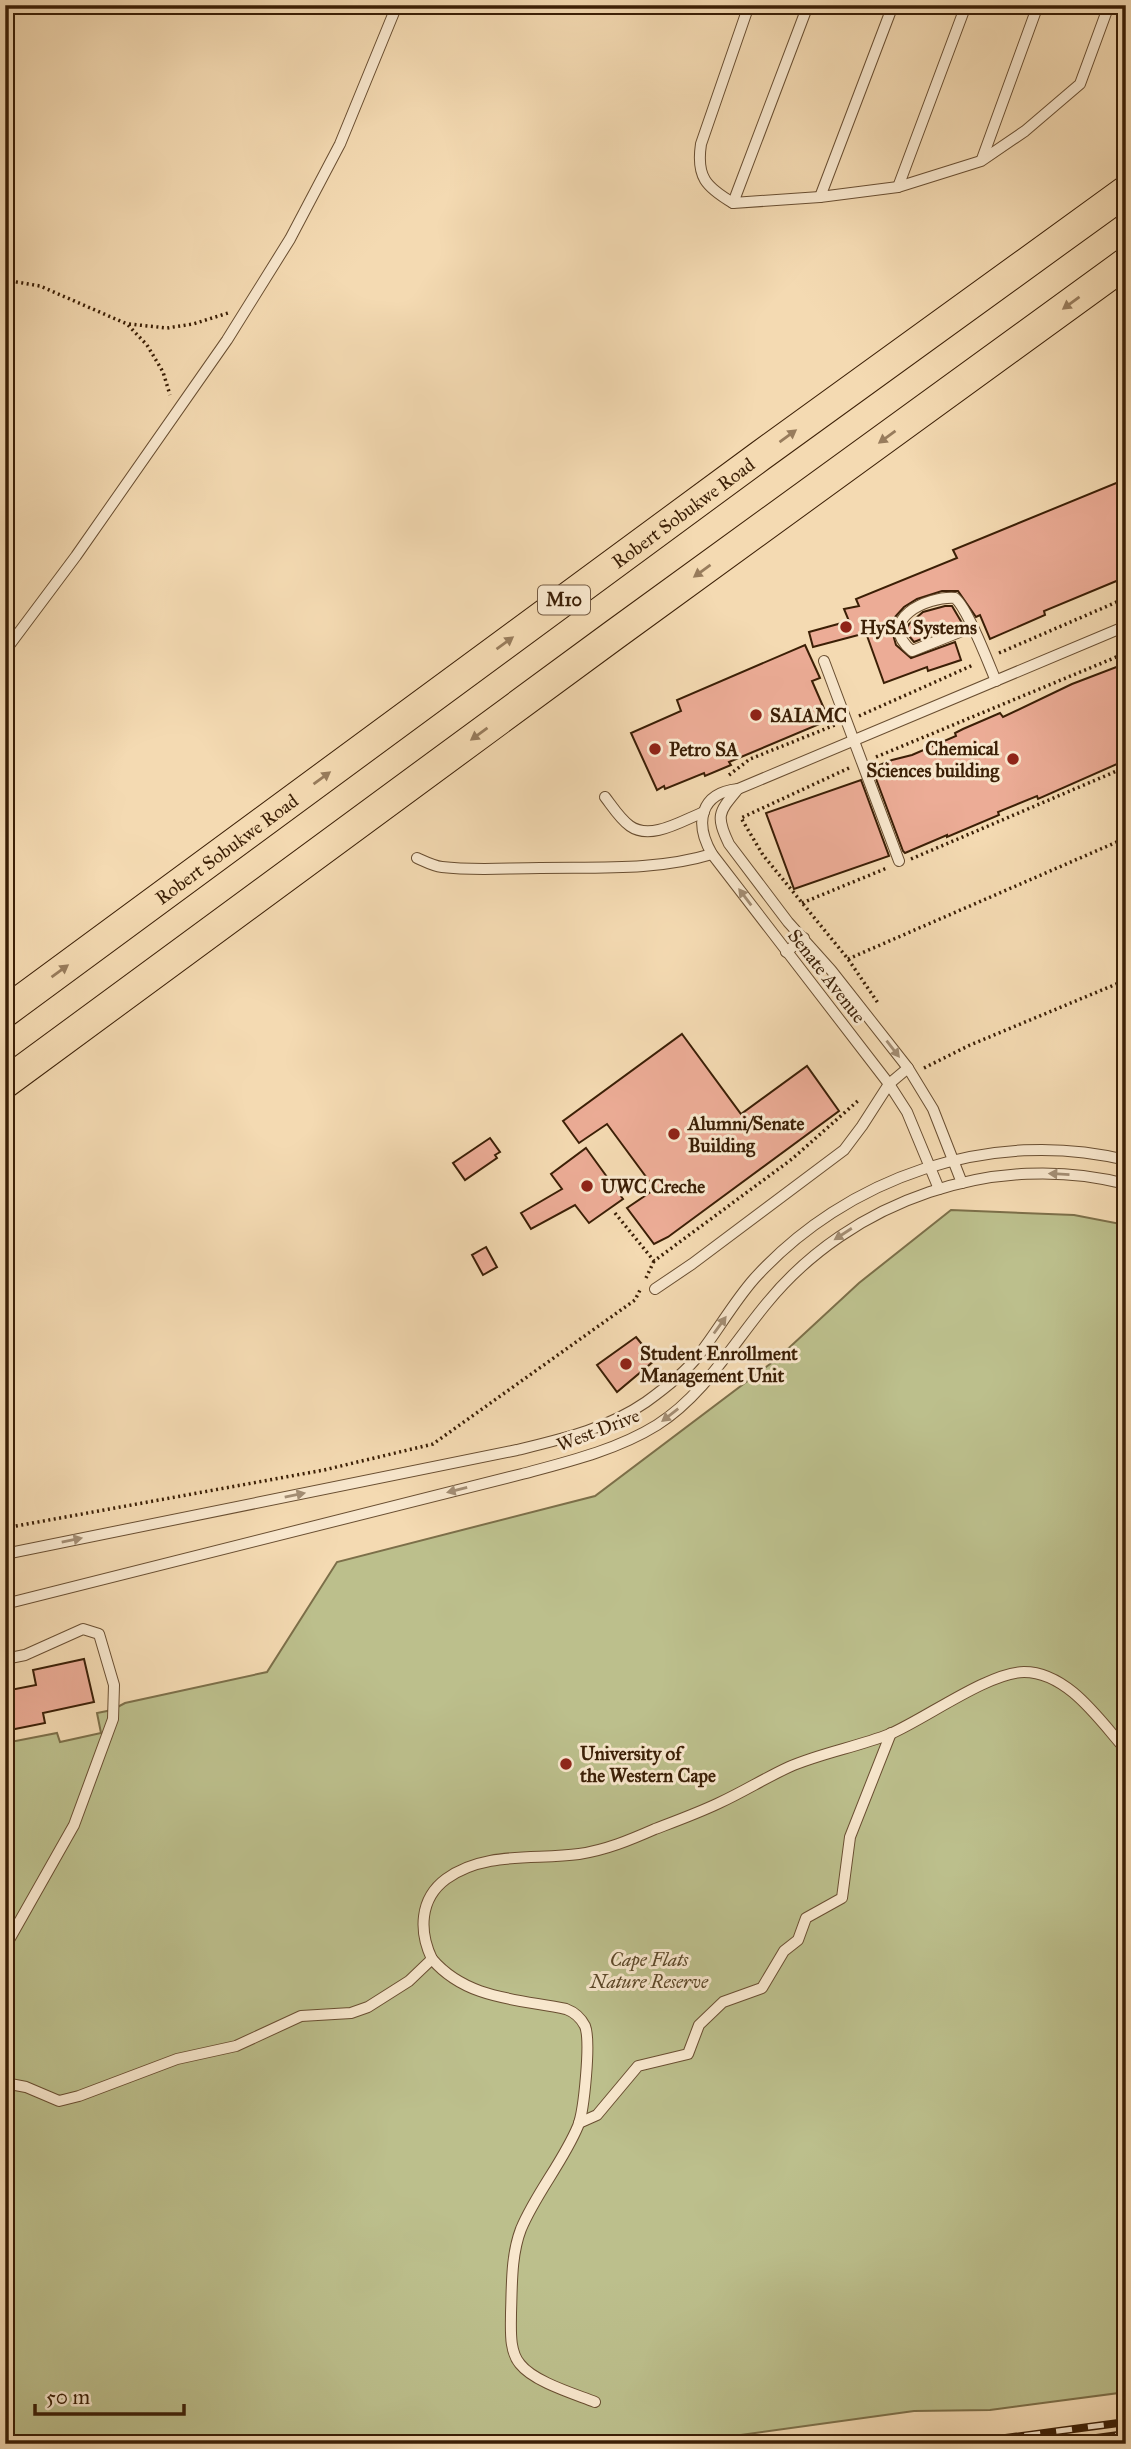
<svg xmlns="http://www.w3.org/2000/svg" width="1131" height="2449" viewBox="0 0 1131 2449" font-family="'IM FELL Great Primer',serif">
<rect width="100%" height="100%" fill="#f4dab2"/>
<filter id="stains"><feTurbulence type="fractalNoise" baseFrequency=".00286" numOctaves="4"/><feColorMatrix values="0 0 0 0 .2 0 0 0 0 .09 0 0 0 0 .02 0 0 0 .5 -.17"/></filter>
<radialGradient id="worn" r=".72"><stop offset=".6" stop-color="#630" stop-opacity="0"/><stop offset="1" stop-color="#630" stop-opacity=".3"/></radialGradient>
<polygon fill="#bcbf8c" stroke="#7c6f49" stroke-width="2" points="951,1210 1074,1215 1126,1225 1126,2392 990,2410 914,2411 676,2444 5,2444 5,1743 57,1733 60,1742 101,1733 97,1713 112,1710 125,1703 267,1672 337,1562 595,1496 778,1358 859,1283"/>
<g fill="#ecac96" stroke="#3b1f06" stroke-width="2">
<polygon points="1126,479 1126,577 1044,611 1045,615 990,639 980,615 976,617 958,591 942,591 917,599 904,607 895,617 892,631 896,645 911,658 955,642 961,660 928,671 927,667 884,683 866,633 813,647 809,632 849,621 844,609 859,606 856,599 957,558 953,550"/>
<polygon points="945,606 952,606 962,623 914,642 909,636 907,629 909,624 923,612"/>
<polygon points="805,645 820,678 812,681 829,720 729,762 731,765 705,776 704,773 665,789 664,786 657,790 631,733 681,711 677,700"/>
<polygon points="1119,666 1126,680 1126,760 1038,799 1037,796 998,812 999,815 947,837 947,835 905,853 903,851 872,768 892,760 912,755 956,736 955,733 963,729 1000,713 1003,717 1072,684"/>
<polygon points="861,780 889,856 794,889 766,813"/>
<polygon points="682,1034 741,1114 807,1066 839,1111 668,1237 654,1244 627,1208 655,1189 607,1124 579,1143 563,1121"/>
<polygon points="490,1138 500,1152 495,1155 497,1158 465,1180 453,1163"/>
<polygon points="586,1148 623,1199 589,1223 575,1205 531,1229 521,1213 562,1189 551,1174"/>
<polygon points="486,1247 497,1267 483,1275 472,1255"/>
<polygon points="636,1337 655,1360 617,1392 597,1365"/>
<polygon points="84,1659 94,1702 43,1713 45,1723 5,1731 5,1691 36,1685 33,1670"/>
</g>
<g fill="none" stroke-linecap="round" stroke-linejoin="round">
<g stroke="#694e31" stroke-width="12">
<g id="lane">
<polyline points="808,5 733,203 820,197 898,187 981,161 1025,131 1080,84 1109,5"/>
<polyline points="982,159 1038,5"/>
<polyline points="898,187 966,5"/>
<polyline points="820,197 893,5"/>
<path d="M 733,203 C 706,187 696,177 701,144 L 749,5"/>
<path d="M 972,627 L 912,651 C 875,620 927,596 955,598 C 968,609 988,662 996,681"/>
<polyline points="5,651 76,556 227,340 290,239 340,144 397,5"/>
<polyline points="824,661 899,861"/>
<path d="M 738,789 C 719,812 715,815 729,844 L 788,922 L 831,970 L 908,1068 L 933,1109 L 962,1183"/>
<path d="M 605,797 C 612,806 620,819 630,826 C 651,841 683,820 704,812"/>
<path d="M 417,858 C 426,862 433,866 442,867 C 474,871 508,868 540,868 C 597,867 656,871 712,854"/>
<polyline points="786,952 804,938"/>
<path d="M 939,1189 L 907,1112 L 889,1084 L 712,854 C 694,823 700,793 738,789 L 1126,626"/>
<polyline points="655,1289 692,1264 844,1150 862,1126 889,1084 908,1068"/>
<path d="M 5,1554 L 517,1450 C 562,1439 607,1429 646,1402 C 664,1389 684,1374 698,1356 C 717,1332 733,1303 754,1279 C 846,1177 991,1127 1126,1160"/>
<path d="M 5,1604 L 522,1474 C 567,1462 617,1450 657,1425 C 704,1395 732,1345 767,1303 C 851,1200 996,1150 1126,1184"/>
<polyline points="5,1659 25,1655 83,1629 99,1634 114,1685 113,1719 74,1825 5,1947"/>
<path d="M 432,1959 C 466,1999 517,1999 566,2009 C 574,2012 581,2018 585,2026 C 591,2041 584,2111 578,2126 C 563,2162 536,2193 521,2229 C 511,2255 512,2285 511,2313 C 511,2330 509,2351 520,2364 C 534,2382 575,2394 595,2402"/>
<path d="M 5,2083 L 26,2087 L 59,2101 L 79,2096 L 177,2059 L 236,2046 L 301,2016 L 351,2013 L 368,2007 L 409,1981 L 432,1959 C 419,1932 419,1899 446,1879 C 484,1851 535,1860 579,1854 C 606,1850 630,1840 655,1829 C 676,1821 698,1813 719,1803 C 743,1792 765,1778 789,1767 C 821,1753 857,1747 890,1734 C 925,1719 989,1672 1024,1672 C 1068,1672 1100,1721 1126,1750"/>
<polyline points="579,2123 597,2115 638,2066 688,2054 699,2025 723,2002 762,1988 784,1951 798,1940 806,1918 842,1898 850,1837 891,1733"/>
</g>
</g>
<g stroke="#3b1f06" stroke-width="32">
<g id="primary">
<path id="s1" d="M 5,1012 L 760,456 L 1126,191"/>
<polyline points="5,1083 614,635 1126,263"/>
</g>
</g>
<g stroke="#3b1f06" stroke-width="3.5" stroke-dasharray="2 3.5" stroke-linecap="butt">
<polyline points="5,280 40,286 127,324 147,345 163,372 170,395"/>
<polyline points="129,324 167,328 193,324 228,313"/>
<polyline points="999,653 1126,598"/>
<polyline points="859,716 973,665"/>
<polyline points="876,757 1126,653"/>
<polyline points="849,768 741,818 763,855 848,959 878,1003"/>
<polyline points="729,775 750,759 835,725"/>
<polyline points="911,859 1126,767"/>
<polyline points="802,903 887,868"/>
<polyline points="848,959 1126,838"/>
<polyline points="924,1068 970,1045 1126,980"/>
<polyline points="615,1213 654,1261 792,1159 860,1099"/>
<polyline points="646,1278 654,1261"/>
<polyline points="5,1528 324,1470 433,1444 635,1300 641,1288"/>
</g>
<use href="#lane" stroke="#f8e7cd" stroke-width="10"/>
<use href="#primary" stroke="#f4dab2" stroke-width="30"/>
<g stroke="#3b1f06" stroke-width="8">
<g id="rail">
<polyline points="961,2444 1126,2422"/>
<polyline points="1052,2444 1126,2434"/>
</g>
</g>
<use href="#rail" stroke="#f8e7cd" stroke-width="5" stroke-dasharray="16" stroke-linecap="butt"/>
</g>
<defs><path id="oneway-solid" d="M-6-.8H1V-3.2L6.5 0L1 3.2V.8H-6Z" transform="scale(1.75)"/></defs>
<g fill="#987c5c">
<use href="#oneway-solid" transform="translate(1071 303) rotate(144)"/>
<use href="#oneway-solid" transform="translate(788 436) rotate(-36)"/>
<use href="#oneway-solid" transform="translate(887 437) rotate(144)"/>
<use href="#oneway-solid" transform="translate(702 571) rotate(144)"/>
<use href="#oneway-solid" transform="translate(505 643) rotate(-36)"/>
<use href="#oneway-solid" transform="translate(479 734) rotate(144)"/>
<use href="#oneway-solid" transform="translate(322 778) rotate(-36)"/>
<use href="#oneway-solid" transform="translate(60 971) rotate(-36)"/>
</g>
<g fill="#a38d73">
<use href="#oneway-solid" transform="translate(745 897) rotate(-127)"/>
<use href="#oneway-solid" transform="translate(893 1049) rotate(52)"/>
<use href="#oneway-solid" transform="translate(1059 1174) rotate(-177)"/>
<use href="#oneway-solid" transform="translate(843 1234) rotate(147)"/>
<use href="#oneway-solid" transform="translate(720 1325) rotate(-54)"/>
<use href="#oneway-solid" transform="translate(670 1415) rotate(142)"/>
<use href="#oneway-solid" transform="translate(457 1490) rotate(166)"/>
<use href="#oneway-solid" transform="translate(295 1495) rotate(-11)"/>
<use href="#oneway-solid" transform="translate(72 1540) rotate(-11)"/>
</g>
<g fill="#8f2418" stroke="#f8e7cd" stroke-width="2.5">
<circle cx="846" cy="627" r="7"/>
<circle cx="756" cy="715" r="7"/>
<circle cx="655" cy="749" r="7"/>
<circle cx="1013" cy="759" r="7"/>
<circle cx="674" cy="1134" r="7"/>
<circle cx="587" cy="1186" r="7"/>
<circle cx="626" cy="1364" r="7"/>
<circle cx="566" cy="1764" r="7"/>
</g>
<g text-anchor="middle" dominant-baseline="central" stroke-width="6" stroke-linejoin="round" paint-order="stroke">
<rect fill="#f8e7cd" stroke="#745b42" stroke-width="2" x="538" y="585.5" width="52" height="29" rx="5"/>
<g font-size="18" font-weight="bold" fill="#3b1f06">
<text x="564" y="600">M10</text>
</g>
<g font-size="19" fill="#3b1f06" stroke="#f8e7cd">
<text stroke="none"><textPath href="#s1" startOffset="842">Robert Sobukwe Road</textPath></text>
<text stroke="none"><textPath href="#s1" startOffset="275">Robert Sobukwe Road</textPath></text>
<text transform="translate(827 976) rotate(52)">Senate Avenue</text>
<text transform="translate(598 1430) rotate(-21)">West Drive</text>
</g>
<g font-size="19" font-weight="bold" fill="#3b1f06" stroke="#f8e7cd" text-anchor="start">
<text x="860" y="627">HySA Systems</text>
<text x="770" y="715">SAIAMC</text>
<text x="999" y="748" text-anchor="end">Chemical<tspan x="999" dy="22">Sciences building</tspan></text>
<text x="669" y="749">Petro SA</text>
<text x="688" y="1123">Alumni/Senate<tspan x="688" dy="22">Building</tspan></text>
<text x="601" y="1186">UWC Creche</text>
<text x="640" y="1353">Student Enrollment<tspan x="640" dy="22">Management Unit</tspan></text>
<text x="580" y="1753">University of<tspan x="580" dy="22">the Western Cape</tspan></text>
</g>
<g font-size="19" font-style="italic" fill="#5b4728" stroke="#f8e7cd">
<text x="649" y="1959">Cape Flats<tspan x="649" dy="22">Nature Reserve</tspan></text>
</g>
</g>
<rect width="1131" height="2449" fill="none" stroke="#f4dab2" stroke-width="28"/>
<rect x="7" y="7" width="1117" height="2435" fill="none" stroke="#3b1f06" stroke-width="3.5"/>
<rect x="14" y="14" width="1103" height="2421" fill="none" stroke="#3b1f06" stroke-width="2"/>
<path d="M35 2404v10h149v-10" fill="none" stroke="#3b1f06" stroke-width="3.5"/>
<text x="46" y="2404" font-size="21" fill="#3b1f06" stroke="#f8e7cd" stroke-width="5" paint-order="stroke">50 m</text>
<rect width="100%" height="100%" filter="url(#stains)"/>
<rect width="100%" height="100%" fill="url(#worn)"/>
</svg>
